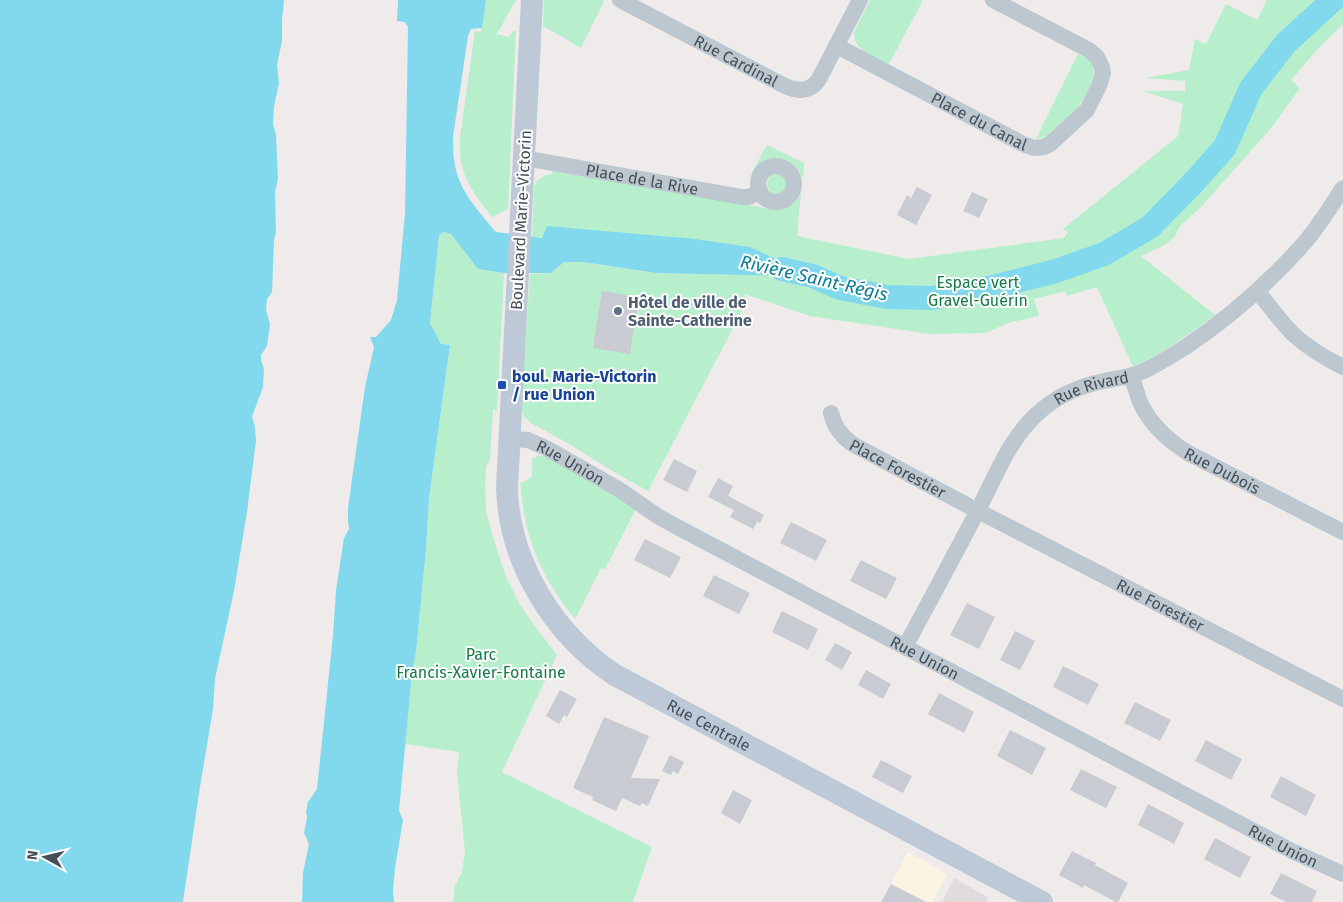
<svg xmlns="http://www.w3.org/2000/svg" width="1343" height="902" viewBox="0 0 1343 902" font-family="'Fira Sans',sans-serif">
<rect width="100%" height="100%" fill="#efebeb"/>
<polygon fill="#fcf4e2" points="908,852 947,874 932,902 927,902 914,896 881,902"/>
<polygon fill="#e0dcdd" points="954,878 988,897 986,902 942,902"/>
<g fill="#b7efcc">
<path d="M 486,0 L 516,0 L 497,34 L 509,37 L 513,31 L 516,31 L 508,209 L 492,217 C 471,189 458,175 460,138 L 475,31 L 481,32 Z"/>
<polygon points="544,0 601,0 604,1 581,48 543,26"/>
<path d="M 870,0 L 923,0 L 889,64 C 876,57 849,49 855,30 Z"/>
<path d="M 1267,0 L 1343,0 L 1343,24 L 1317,50 L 1291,80 L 1300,88 L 1272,127 L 1201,207 L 1180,226 L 1174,238 L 1161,247 L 1141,256 L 1215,315 C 1189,334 1163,353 1133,367 L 1097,287 L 1067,296 L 1065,291 L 1034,299 L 1039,316 L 1011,322 L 985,333 L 930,334 L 810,316 L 745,294 L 744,307 L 648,491 L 619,475 L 566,442 L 531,423 L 524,417 L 521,409 L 530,274 L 551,273 L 563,262 L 583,262 L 656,273 L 746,275 L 811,275 L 750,247 L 532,237 L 534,186 C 538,179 543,175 552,174 L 552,171 L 777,210 C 789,208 796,203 801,193 L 797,236 L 909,259 L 1064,238 L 1068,232 L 1063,229 L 1178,136 L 1183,104 L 1143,91 L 1185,91 L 1185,81 L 1145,78 L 1189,70 L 1195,39 L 1206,44 L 1226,4 L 1257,20 Z"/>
<path d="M 1078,54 C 1082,56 1088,58 1091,63 C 1100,76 1084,96 1078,108 L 1075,111 L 1045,137 L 1036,139 Z"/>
<path d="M 767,145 L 804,163 L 803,179 C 801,175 800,171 797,168 C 784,152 763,158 753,174 L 752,172 Z"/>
<circle cx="777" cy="184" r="10"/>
<polygon points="443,232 451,234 478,269 504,273 497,410 493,410 490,459 486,467 485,490 486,510 492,534 506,577 520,605 534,625 557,655 502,772 652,847 633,902 453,902 455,886 462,872 465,851 457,775 459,752 405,744 412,673 416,652 426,550 429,498 450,345 441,344 430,323 439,236"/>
<path d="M 537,455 L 547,457 L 602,488 L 636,509 L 605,569 L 601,568 L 575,619 C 551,589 532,556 525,518 C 522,506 522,494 520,483 L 525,481 L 532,476 L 532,458 L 536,458 Z"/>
</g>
<g fill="#82d9ee">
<polygon points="0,0 284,0 284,1 282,20 282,41 277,65 279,83 274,107 273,125 276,134 278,179 275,192 276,232 274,240 272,292 267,299 266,310 270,324 267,346 261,355 261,360 264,369 263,387 252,417 255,427 256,440 247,512 234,591 215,679 213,709 199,793 183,902 0,902"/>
<path d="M 398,0 L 486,0 L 482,28 L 471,29 L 468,36 L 453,137 C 453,147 453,156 455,165 C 459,191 480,213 496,232 L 542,238 L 547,226 L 695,239 L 750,247 L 813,276 L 746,275 L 656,273 L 583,262 L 564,262 L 551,273 L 504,273 L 478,269 L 451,234 L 443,232 L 439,236 L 430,323 L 441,344 L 450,345 L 429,498 L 426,550 L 416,652 L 412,673 L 399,811 L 403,820 L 395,868 L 393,892 L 394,902 L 302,902 L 303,873 L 309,844 L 304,833 L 307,818 L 306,811 L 308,802 L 317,789 L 333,635 L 336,590 L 344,538 L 349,529 L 348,522 L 348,508 L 365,387 L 374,347 L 370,337 L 376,337 L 391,320 L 397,300 L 405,213 L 408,27 L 405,22 L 397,21 Z"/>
</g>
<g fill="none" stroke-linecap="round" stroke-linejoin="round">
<polyline stroke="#82d9ee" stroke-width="24" points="782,269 813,276 840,288 887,297 932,298 989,288 1056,271 1104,254 1150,227 1195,181 1225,147 1251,88 1286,43 1333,0"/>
</g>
<g fill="#c8cbd1">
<polygon points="917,187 932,195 916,225 897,215 907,195 911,198"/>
<polygon points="972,192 988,199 979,218 963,211"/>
<polygon points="602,291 639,297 630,354 593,348"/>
<polygon points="674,459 697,471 687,492 663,480"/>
<polygon points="718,478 733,486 728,496 764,515 760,523 757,522 753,529 730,517 734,510 708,497"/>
<polygon points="791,522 827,540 816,561 780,543"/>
<polygon points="645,539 681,557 670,578 634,560"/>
<polygon points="861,560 897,578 886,599 850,581"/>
<polygon points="714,575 750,593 739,614 703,596"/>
<polygon points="967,603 995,617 979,649 950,635"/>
<polygon points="782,611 818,629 808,650 772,632"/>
<polygon points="1015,631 1035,641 1020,670 1000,660"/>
<polygon points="835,643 852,652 842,670 825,660"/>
<polygon points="1063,666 1099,684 1088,705 1053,687"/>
<polygon points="866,670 891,684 883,699 858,685"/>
<polygon points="560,690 577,699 567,717 564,715 559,724 546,716"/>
<polygon points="939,693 974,712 964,733 928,714"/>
<polygon points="1135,702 1171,720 1160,741 1124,723"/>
<polygon points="604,717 649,736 631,778 660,779 648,806 642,803 640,806 622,798 616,811 592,800 593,797 573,788"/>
<polygon points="1010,730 1046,748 1032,775 997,756"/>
<polygon points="1206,740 1242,759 1231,780 1195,761"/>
<polygon points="670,755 684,762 678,774 673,771 671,775 662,771"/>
<polygon points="881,760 912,776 903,793 872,777"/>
<polygon points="1081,769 1117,787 1106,808 1070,790"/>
<polygon points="1281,776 1316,795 1306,816 1270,797"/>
<polygon points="733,790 752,800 740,824 721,813"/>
<polygon points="1148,804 1184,823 1174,844 1138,825"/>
<polygon points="1215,838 1251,857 1240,878 1204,859"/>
<polygon points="1072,851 1096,863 1095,865 1128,883 1118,902 1116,902 1084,885 1083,888 1059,875"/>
<polygon points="1281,873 1317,891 1312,902 1286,902 1270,894"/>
<polygon points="891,884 926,902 881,902"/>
</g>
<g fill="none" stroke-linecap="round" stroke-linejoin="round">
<g stroke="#bcc7cf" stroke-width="16">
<path id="s1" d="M 620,0 L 785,86 C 798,92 811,92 819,79 L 860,0"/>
<path id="s2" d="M 837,46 L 1023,144 L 1034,148 L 1044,147 L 1050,144 L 1087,110 L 1099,86 L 1103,73 L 1102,67 L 1097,57 L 1089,50 L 993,0"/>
<path id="s3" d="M 524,158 L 742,197 L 749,197 L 760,191"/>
<circle cx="776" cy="184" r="18"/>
<path d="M 1257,291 C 1269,305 1280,321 1293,334 C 1308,348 1325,358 1343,367"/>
<path id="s4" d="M 1131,377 C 1135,385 1137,394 1140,402 C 1150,424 1169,441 1188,453 L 1343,532"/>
<path id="s5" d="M 831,413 C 834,427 842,437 854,445 L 978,511 L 1343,699"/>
<path id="s6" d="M 510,440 L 515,439 L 528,440 L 546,448 L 620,490 L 659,517 L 681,529 L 1233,820 L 1294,852 L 1343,874"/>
<path id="s7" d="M 905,647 C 929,602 954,556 978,510 C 995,478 1009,439 1037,414 C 1055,397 1080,386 1104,381 C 1119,378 1130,377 1144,371 C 1158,364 1171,356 1184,348 C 1229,318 1270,282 1306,241 C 1320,224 1331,206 1343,188"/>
</g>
<path stroke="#bdc9d6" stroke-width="22" id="s8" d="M 532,0 L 507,488 C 509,562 553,634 615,675 L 1042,902"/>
</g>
<circle fill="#5c6f8a" stroke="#fff" stroke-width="2" cx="618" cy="311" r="5"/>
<rect fill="#1a4fb4" stroke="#fff" stroke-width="2" x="497" y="380" width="10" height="10" rx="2.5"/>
<g text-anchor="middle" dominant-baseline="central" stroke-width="4" stroke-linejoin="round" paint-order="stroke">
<g font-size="16" fill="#444f5a" stroke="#fff">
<text stroke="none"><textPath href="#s1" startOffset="131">Rue Cardinal</textPath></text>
<text stroke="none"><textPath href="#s2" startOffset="161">Place du Canal</textPath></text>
<text stroke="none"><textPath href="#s3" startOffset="120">Place de la Rive</textPath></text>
<text transform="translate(521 220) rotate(-87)">Boulevard Marie-Victorin</text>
<text stroke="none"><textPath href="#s7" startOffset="330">Rue Rivard</textPath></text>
<text stroke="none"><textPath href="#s6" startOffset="66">Rue Union</textPath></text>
<text stroke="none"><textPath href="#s5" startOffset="90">Place Forestier</textPath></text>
<text stroke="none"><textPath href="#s4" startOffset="136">Rue Dubois</textPath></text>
<text stroke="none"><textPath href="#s5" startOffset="386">Rue Forestier</textPath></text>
<text stroke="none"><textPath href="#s6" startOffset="471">Rue Union</textPath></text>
<text stroke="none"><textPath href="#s8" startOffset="819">Rue Centrale</textPath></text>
<text stroke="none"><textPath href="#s6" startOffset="876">Rue Union</textPath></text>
</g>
<g font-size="16" fill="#137c46" stroke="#fff">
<text x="978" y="282">Espace vert<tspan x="978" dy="18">Gravel-Guérin</tspan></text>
<text x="481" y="654">Parc<tspan x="481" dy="18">Francis-Xavier-Fontaine</tspan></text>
</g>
<g font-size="16" font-weight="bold" fill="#4e5e75" stroke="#fff" text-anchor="start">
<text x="628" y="302">Hôtel de ville de<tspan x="628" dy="18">Sainte-Catherine</tspan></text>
</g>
<g font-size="16" font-weight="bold" fill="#164399" stroke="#fff" text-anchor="start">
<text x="512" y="376">boul. Marie-Victorin<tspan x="512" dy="18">/ rue Union</tspan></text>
</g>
<g font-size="18" font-style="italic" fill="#087d9a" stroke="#fff">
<text transform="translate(814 278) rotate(13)">Rivière Saint-Régis</text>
</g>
</g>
<g transform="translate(45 857) rotate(278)" stroke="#ffffff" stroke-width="4" paint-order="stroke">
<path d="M0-4L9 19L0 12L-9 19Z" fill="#444f5a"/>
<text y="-8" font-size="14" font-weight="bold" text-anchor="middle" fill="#444f5a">N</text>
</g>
</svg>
